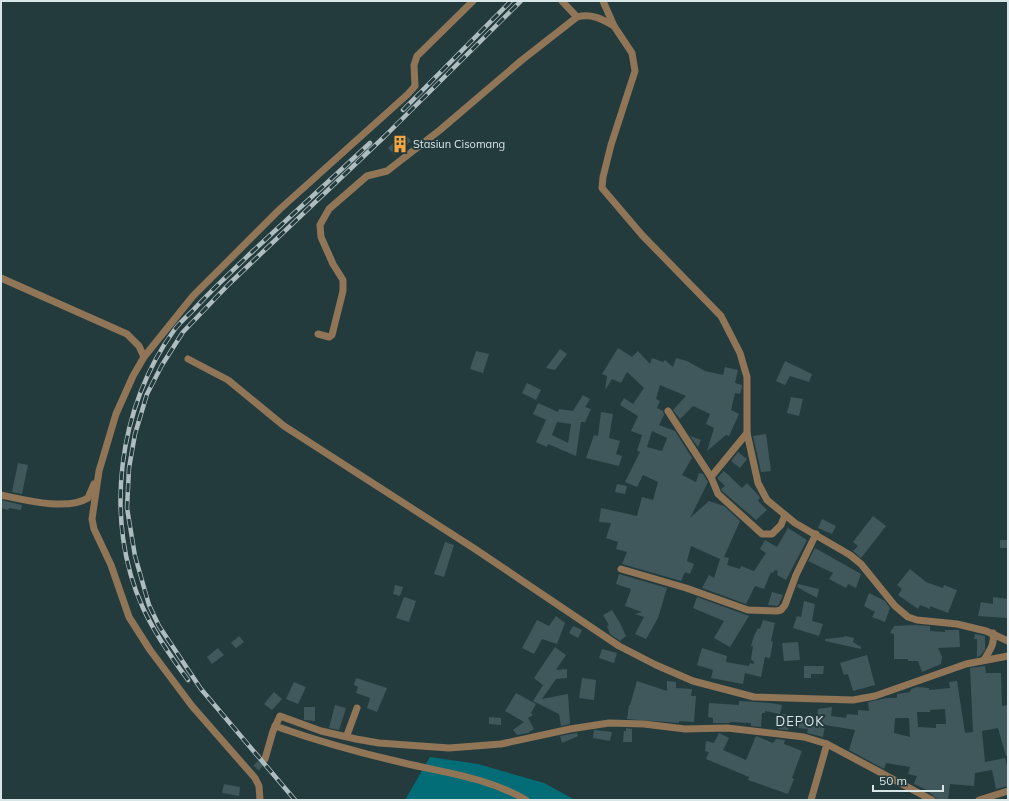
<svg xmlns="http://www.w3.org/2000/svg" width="1009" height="801" viewBox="0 0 1009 801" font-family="Mulish,sans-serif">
<rect width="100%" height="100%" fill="#243b3e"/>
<polygon fill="#026d77" points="430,757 478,764 544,783 575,800 405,800"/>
<g fill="#40585b" fill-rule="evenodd">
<polygon points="404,133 411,141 395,155 388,148"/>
<path d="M 618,348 L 632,357 L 638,351 L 650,364 L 652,358 L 663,362 L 665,360 L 673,367 L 676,358 L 687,361 L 705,371 L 723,375 L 725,367 L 738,370 L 735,383 L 742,385 L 742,388 L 740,394 L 735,393 L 731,410 L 739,414 L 729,436 L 726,435 L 707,451 L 714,428 L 706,424 L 710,414 L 693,406 L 680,419 L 673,410 L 686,396 L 660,385 L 656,399 L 660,401 L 657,408 L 663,411 L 664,415 L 659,425 L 675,431 L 692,458 L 682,475 L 696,482 L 699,473 L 703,474 L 708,482 L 690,518 L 709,501 L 724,506 L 740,521 L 724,557 L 729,558 L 727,565 L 740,569 L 741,566 L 754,571 L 766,553 L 760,549 L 765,540 L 777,547 L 788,528 L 807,540 L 786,580 L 777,575 L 778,571 L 775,570 L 773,573 L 771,572 L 764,589 L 755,586 L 746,604 L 702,588 L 709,575 L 714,578 L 720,559 L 691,546 L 687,561 L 694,564 L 690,574 L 685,572 L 681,581 L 622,564 L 627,552 L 616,549 L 618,542 L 606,538 L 611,523 L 599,522 L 601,508 L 637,516 L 642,497 L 653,500 L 658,482 L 643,475 L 637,487 L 625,482 L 640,452 L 637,451 L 642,435 L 631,431 L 638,416 L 620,405 L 624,398 L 633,404 L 644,388 L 627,372 L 621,383 L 612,379 L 605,390 L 607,376 L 602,374 ZM 652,431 L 667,438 L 662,451 L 647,447 Z"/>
<polygon points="560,349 567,354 555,370 546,368"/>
<polygon points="476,351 489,354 483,373 470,369"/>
<polygon points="785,361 812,374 809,382 790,376 785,385 776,381"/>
<polygon points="527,383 541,390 536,400 522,393"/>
<path d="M 583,395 L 590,399 L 585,407 L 591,409 L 585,422 L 581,422 L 576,456 L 548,444 L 547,447 L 536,442 L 546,420 L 533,414 L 538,403 L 558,412 L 559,409 L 573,411 ZM 557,422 L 571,424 L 568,443 L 552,435 Z"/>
<polygon points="791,397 803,399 799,416 787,413"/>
<polygon points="601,412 613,414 609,438 620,441 616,454 622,456 619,466 586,458 594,435 598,436"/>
<polygon points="766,434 771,471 761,472 753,436"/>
<polygon points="690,436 701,440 698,447"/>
<polygon points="738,452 747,459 740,468 731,461"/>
<polygon points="18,463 28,465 22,494 12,492"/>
<polygon points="724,471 742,488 747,483 759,496 760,498 758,501 767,510 756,520 722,491 721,489 725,486 717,478"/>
<polygon points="617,484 627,486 625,494 615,492"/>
<polygon points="1,500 22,505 21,510 9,508 8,510 1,508"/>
<polygon points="873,516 886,526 861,558 853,551 858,546 853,542"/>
<polygon points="822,519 836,526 832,534 818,528"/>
<rect x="1000" y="540" width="8" height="8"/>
<polygon points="445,542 454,545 444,577 434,574"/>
<polygon points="815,548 861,574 856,588 848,584 846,588 829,579 833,573 808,561"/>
<polygon points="910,569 926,582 943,588 944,585 957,590 948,613 930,606 930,609 920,605 918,609 898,595 902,589 897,585"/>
<polygon points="619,574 667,588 658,618 646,639 635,634 644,617 635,614 642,612 625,606 631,589 616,584"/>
<polygon points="798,584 819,589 817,598 797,587"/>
<polygon points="395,585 403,587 400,596 393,594"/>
<polygon points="772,592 783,595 778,606 768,605"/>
<polygon points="869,593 885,601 890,608 885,622 872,617 875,612 864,606"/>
<polygon points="404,597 416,601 409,622 396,618"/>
<polygon points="697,597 749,616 730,647 714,638 724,621 693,608"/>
<polygon points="993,597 1008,599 1008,618 978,616 981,602 993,604"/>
<polygon points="804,601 815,604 812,621 823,624 819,636 793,628 797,616 801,617"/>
<polygon points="612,610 620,623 626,636 620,641 610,634 607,626 609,625 603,615"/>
<polygon points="556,616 565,623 557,644 542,639 534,654 522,648 537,620 549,626"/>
<polygon points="763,620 775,623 771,641 773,642 770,658 765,657 761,677 745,673 743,684 711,678 713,670 697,665 702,648 727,656 726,662 749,666 750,663 754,664 754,662 751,659 753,646 751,646 754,636 758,628 760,629"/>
<polygon points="915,625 930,626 930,631 945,632 945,630 959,630 960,647 938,648 942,657 941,664 922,672 918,661 908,661 908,659 894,659 894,634 890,633 894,626"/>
<polygon points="573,626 582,630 578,638 569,633"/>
<polygon points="975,634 985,636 985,650 980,656 977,657 977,639 974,639"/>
<polygon points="239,636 244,642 236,648 231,643"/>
<polygon points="845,636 854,638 853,642 861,647 861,649 825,641 825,639 844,637"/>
<polygon points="798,642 800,660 784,661 782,643"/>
<polygon points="555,647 566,655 556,670 567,669 567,678 556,679 542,699 568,694 570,724 561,726 559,714 533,701 543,685 534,678"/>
<polygon points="218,648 224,655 212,664 207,657"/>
<polygon points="602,649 617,653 614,663 599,658"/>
<polygon points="867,655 875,685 853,691 848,674 844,675 840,663"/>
<polygon points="804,666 824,666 823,674 811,674 811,678 804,678"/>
<path d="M 985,666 L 986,673 L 1001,673 L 1002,706 L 1008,705 L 1008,755 L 1006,756 L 998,728 L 982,731 L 985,762 L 1005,758 L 1008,770 L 1007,775 L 1008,786 L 996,789 L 992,770 L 975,773 L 974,786 L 950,784 L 948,800 L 938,800 L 929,792 L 929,791 L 914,784 L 917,776 L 908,774 L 910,767 L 886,763 L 884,769 L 849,750 L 855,730 L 825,725 L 823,737 L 807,733 L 808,729 L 789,727 L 788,730 L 778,729 L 782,714 L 817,718 L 818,709 L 832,707 L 831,716 L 846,718 L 847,714 L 858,715 L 858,710 L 869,711 L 868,702 L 887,698 L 897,698 L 897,694 L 910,692 L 911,689 L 917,687 L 929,688 L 929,690 L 950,688 L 949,682 L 957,681 L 965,733 L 973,732 L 970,668 ZM 945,709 L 946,724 L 936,724 L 936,728 L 918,727 L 917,712 L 930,712 L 930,710 ZM 895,718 L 909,718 L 910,737 L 894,733 Z"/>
<polygon points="356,678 387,688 377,712 367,708 370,698 356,693 358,687 354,685"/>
<polygon points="582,678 596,680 594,700 579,698"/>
<polygon points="637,681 667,691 667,681 676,682 676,688 692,689 691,696 696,696 694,722 679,721 679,723 627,719 629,705 630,705"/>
<polygon points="294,682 306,687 298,704 286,699"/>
<polygon points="274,692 282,699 272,710 264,704"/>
<polygon points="516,693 536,704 531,713 533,715 528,718 534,729 528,733 517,735 513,730 524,722 505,711"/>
<polygon points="739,701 770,703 782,705 780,714 765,711 765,713 762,713 761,727 751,726 751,723 730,722 730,723 713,723 713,718 708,717 709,703 739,705"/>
<polygon points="335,705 346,708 339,730 329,728"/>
<polygon points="304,707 315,707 315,721 304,720"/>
<polygon points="489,717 501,718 501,725 489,724"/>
<polygon points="626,728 632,729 632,742 623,742 624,731 626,731"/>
<polygon points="594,730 612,732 610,741 593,738"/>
<polygon points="577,733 578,736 562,743 560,736"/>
<polygon points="719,733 729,738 723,750 746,760 756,736 773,743 776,739 785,740 784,744 802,751 792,778 794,779 788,794 748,780 749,777 706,759 709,752 705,751 706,741 714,743"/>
<polygon points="224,784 240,787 239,796 222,793"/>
</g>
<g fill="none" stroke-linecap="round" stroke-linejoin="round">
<polyline stroke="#3f5558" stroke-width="7" stroke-dasharray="7 3.5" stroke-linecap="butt" points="256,768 265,759"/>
<g stroke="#917557" stroke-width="7">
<polyline points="562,1 577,17"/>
<polyline points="603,1 614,26 632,53 635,71 611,145 603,177 602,188 642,235 721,316 740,353 747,377 747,433 758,483 767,500 795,523 850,555 861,564 895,606 908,617 917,620 957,624 986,631 1008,641"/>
<polyline points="1,278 127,334 139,346 144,357"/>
<path d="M 318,334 L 329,337 L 332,335 L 343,291 L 343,280 L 333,264 L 321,237 L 320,225 L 329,209 L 367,176 L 387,171 L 440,130 L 522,60 L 577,17 C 591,13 602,19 614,26"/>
<polyline points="188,359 228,380 284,426 475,549 619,646 656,665 693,681 754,697 853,700 875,696 966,664 1008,656"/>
<polyline points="668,411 711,477 718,494 762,534 772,534 781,525 785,515"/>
<polyline points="711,477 747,433"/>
<path d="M 1,495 C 25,500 67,511 88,498 L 94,484"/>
<polyline points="621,569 686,588 748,610 777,611 781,610 785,605 796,575 816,534"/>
<path d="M 984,660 C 990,650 995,644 993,633"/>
<path d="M 275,726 C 317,741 360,753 404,763 C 446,773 489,778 526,800"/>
<polyline points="347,735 357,708"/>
<polyline points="827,744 932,800"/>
<polyline points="265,759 273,731 280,716 321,731 356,739 379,743 449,748 501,744 570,729 609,723 644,724 685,729 727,728 804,737 827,744 811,800"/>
<polyline points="260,800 259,786 255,778 192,706 150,650 129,617 111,565 94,529 92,519 99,471 116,414 133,376 144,357 193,296 280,209 408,94 415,86 414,65 417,56 473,1"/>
<polyline points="979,800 1008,791"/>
</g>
<g stroke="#aebdbf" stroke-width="4.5">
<g id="rail">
<polyline points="403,110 511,1"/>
<path d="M 188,680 C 171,657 155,634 143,608 C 103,521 118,406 175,329 C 181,321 190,314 197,306 C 215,287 234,269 253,251 C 292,215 331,179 370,143"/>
<polyline points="295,800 201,689 159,626 149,605 135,556 127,508 129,468 135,434 147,394 162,365 183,332 229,284 385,136 521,1"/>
</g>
</g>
<use href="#rail" stroke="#243b3e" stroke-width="3" stroke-dasharray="9" stroke-linecap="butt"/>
</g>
<defs>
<g id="building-bare" transform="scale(1.38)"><path d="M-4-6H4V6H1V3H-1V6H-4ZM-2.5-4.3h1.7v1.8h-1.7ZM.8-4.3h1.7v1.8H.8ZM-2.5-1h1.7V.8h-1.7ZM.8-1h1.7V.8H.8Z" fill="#f2a540" stroke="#243b3e" stroke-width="2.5" paint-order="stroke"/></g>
</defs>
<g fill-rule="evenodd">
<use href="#building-bare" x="400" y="144"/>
</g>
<g text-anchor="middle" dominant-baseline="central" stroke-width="4" stroke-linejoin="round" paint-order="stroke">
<g font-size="11" fill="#d9e6e8" stroke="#243b3e" text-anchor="start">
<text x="413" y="144">Stasiun Cisomang</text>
</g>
<g font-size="13" letter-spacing="1" fill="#d9e6e8" stroke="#243b3e">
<text x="800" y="721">DEPOK</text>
</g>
</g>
<rect width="1009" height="801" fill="none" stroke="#d9e6e8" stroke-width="4"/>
<path d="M873 785v6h70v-6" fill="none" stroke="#d9e6e8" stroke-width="2"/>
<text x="879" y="785" font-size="12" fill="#d9e6e8" stroke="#243b3e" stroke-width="3" paint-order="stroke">50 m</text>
</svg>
